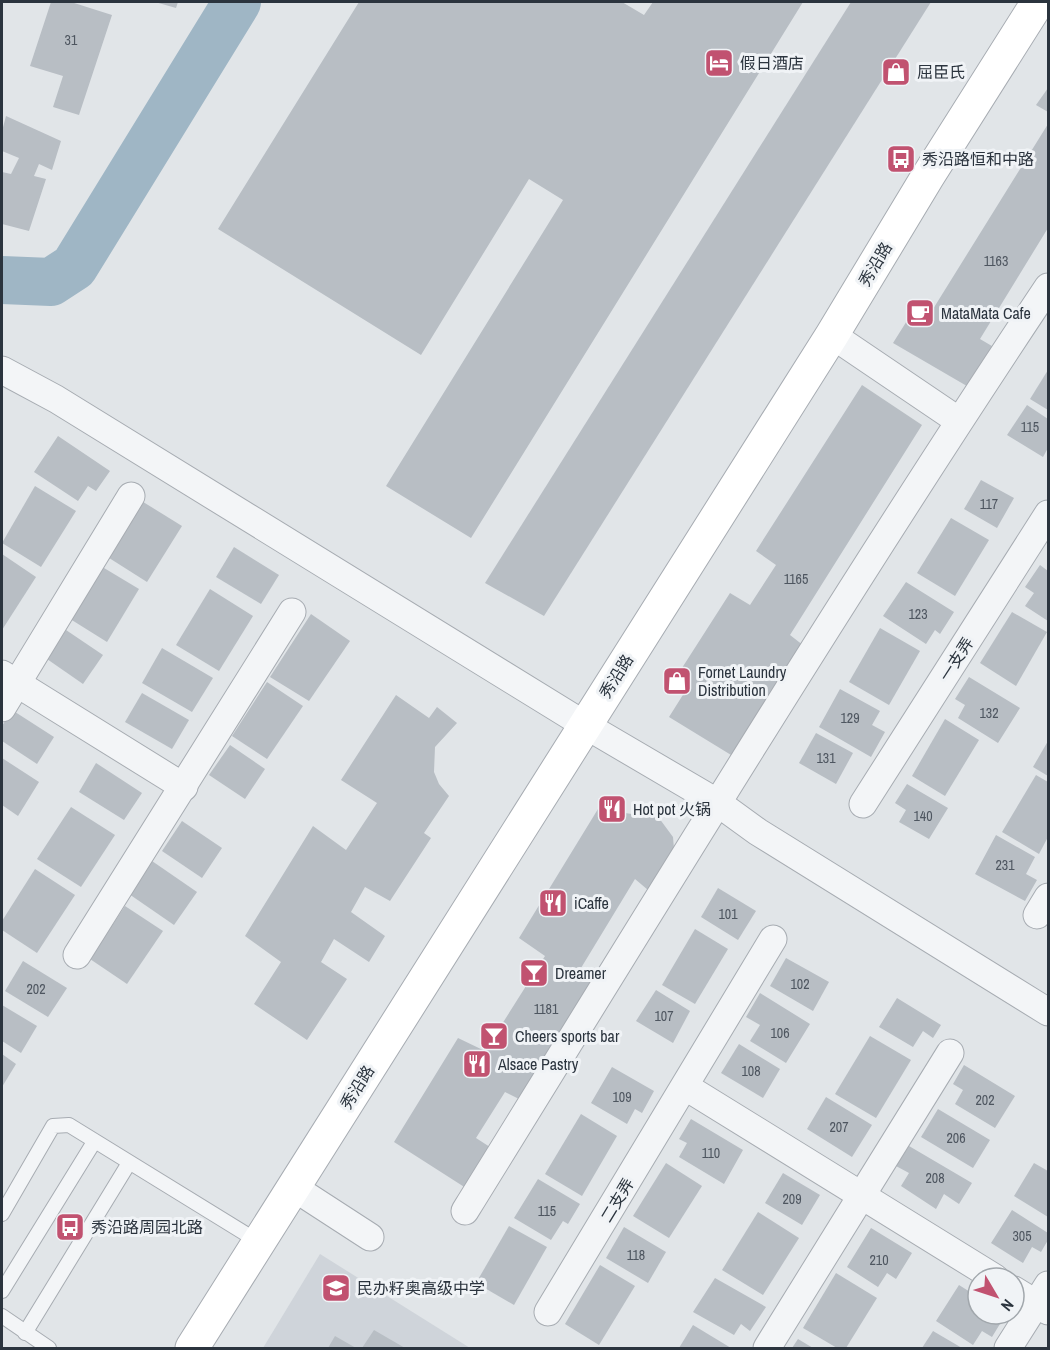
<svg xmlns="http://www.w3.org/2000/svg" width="1050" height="1350" viewBox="0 0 1050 1350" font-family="'Archivo Narrow','Noto Sans SC',sans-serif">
<rect width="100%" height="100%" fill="#e1e5e8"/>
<polygon fill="#cfd4da" points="320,1254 470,1348 263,1348"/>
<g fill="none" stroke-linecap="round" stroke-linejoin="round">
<polyline stroke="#9fb6c5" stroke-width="48" points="2,280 51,282 74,267 237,2"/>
</g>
<g fill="#b8bec4">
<polygon points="51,2 71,2 112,15 79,115 53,107 63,76 30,66"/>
<polygon points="155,2 178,2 176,8"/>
<polygon points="359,2 622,2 644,15 653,2 803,2 471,538 386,486 563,200 529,179 421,355 218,229"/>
<polygon points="851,2 931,2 544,616 485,583"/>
<polygon points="1048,88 1048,112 1036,105"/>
<polygon points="6,116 61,141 52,170 39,164 34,176 46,179 29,231 2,224 2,172 11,174 19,158 2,151 2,131"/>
<polygon points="1048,124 1048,228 980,339 997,349 972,389 893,343 920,300 933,309"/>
<polygon points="1048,370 1048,410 1030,399"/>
<polygon points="862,385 922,425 790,635 808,649 736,758 669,717 686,690 673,682 730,593 750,605 776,565 756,551"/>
<polygon points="1027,405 1048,419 1048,448 1043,457 1007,435"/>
<polygon points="58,436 110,471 96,491 88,486 78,501 34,472"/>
<polygon points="981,480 1014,498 997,528 964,509"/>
<polygon points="35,486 76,511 41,567 2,543"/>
<polygon points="140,500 182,526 147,582 106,556"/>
<polygon points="951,518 989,540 955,596 917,573"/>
<polygon points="234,547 279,575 261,604 216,577"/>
<polygon points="2,554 36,577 2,630"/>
<polygon points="99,565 139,589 107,642 67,617"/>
<polygon points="1040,565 1048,571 1048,621 1025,606 1034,593 1025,587"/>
<polygon points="906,582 954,612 940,634 935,630 926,644 883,616"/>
<polygon points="210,589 253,616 219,671 176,645"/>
<polygon points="1012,612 1047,632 1016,686 980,663"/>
<polygon points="311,614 350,641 309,701 270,677"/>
<polygon points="880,628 920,651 889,705 849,682"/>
<polygon points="66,630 103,655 83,684 47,659"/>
<polygon points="162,648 213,678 192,712 142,683"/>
<polygon points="969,677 1020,708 998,743 958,718 965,705 955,699"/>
<polygon points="267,682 303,706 267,759 232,736"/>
<polygon points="840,689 880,711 872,725 885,732 871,757 819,727"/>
<polygon points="142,693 189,720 172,749 125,722"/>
<polygon points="396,695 429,718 437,707 457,723 435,747 434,772 439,784 449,796 424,833 431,838 390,901 365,887 351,912 385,936 369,962 334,939 321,962 347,979 307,1040 254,1004 281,962 245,936 313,826 346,850 377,803 341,780"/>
<polygon points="12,710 54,737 37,764 2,741 2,726"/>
<polygon points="945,719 979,740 945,796 912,776"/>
<polygon points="816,733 853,753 836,784 799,763"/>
<polygon points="1048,741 1048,776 1033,767"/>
<polygon points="230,745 265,769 245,799 209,775"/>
<polygon points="2,758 39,782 18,816 2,805"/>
<polygon points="96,763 142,793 124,820 79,792"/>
<polygon points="1036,775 1048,782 1048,837 1039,854 1002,832"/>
<polygon points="907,784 948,808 929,839 899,822 906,810 895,803"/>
<polygon points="71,807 115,835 81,887 37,859"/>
<polygon points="598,809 659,818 673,837 674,849 648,890 635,879 581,968 600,980 521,1100 505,1092 476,1138 493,1149 469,1190 394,1142 458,1038 485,1051 545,956 519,938"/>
<polygon points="182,821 222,848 202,878 162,851"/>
<polygon points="996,835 1035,857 1026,874 1037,880 1025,901 975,874"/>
<polygon points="152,861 197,892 174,925 129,894"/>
<polygon points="35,869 75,895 37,953 2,930 2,921"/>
<polygon points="718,888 756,911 738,940 701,917"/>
<polygon points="125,906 163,931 127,984 90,959"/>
<polygon points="695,929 728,949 695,1004 662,985"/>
<polygon points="786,958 829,982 813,1011 770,986"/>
<polygon points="23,961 67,988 48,1017 5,991"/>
<polygon points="656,990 690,1011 673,1043 636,1021"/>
<polygon points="760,993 810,1024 786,1063 750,1041 760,1025 746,1017"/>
<polygon points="897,998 941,1025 933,1038 923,1031 913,1047 879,1027"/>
<polygon points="2,1005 37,1026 21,1053 2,1041"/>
<polygon points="870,1036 911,1060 876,1118 835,1094"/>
<polygon points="739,1044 780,1069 763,1098 721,1073"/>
<polygon points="2,1054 16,1064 2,1087"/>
<polygon points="964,1065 1015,1096 995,1128 955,1104 963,1090 953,1084"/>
<polygon points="612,1067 654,1091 642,1113 635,1109 627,1124 591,1103"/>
<polygon points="826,1097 872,1125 852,1157 807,1129"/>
<polygon points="938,1109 990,1140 973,1168 921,1137"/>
<polygon points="581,1114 617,1136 582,1196 545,1174"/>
<polygon points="691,1119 743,1150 724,1184 679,1157 687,1143 679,1139"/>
<polygon points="909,1146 972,1183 959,1204 944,1194 936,1209 901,1186 909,1173 896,1166"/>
<polygon points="666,1163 702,1186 669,1238 633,1216"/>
<polygon points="1034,1163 1048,1171 1048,1217 1014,1196"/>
<polygon points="783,1173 820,1195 802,1225 765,1203"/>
<polygon points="538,1179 580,1204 568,1224 563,1221 551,1240 514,1218"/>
<polygon points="1012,1210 1048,1233 1048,1240 1041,1252 1032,1247 1023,1263 991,1243"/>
<polygon points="758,1212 799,1238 763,1295 722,1270"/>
<polygon points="509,1226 547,1247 514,1305 476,1283"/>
<polygon points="624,1227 666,1252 648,1283 606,1258"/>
<polygon points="871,1228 912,1253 896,1279 887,1273 878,1287 847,1267"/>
<polygon points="600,1265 635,1286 599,1345 565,1324"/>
<polygon points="836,1273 877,1298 846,1348 837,1348 803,1328"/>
<polygon points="715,1278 766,1307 750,1331 741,1324 734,1335 693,1312"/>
<polygon points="959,1285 978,1297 978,1314 1006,1314 992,1337 982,1331 973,1345 936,1321"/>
<polygon points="693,1325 731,1348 679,1348"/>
<polygon points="374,1330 405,1348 362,1348"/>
<polygon points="933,1331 962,1348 922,1348"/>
<polygon points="335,1336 356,1348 328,1348"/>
<polygon points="798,1339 813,1348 792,1348"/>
</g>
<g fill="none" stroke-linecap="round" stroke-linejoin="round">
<g stroke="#a7acb2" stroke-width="16">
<g id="service">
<polyline points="2,1214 53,1126 69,1125 259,1242"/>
<polyline points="2,1291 94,1142"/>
<polyline points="2,1316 49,1348"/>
<polyline points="25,1333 129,1163"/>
</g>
</g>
<g stroke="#a7acb2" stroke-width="29">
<g id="minor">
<polyline points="832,335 959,421"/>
<polyline points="2,370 56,399 585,725 718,803 758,832 1048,1012"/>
<polyline points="2,674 184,787"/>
<polyline points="2,708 131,496"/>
<polyline points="863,804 1048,514"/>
<polyline points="1037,915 1048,897"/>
<polyline points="77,955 292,612"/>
<polyline points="686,1087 995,1278"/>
<polyline points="293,1187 370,1237"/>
<path d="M 465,1211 C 657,901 846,590 1048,287"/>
<polyline points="1014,1290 1048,1311"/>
<polyline points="548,1312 773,939"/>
<polyline points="767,1348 950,1053"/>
<polyline points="1008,1348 1048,1285"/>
</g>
</g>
<g stroke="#a7acb2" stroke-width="35">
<polyline id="secondary" points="192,1348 832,335 928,176 1038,2"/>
</g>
<use href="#service" stroke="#f3f5f7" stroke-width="14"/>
<use href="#minor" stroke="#f3f5f7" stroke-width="27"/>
<use href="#secondary" stroke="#fff" stroke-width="33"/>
</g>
<defs>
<g id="hotel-square" transform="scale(1.5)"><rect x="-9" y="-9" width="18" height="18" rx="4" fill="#c15270" stroke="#f0f3f6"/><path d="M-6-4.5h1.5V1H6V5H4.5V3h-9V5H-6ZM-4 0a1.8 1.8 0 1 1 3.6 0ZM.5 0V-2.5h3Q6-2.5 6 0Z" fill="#fff"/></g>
<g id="shop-square" transform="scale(1.5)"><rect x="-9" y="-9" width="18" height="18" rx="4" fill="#c15270" stroke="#f0f3f6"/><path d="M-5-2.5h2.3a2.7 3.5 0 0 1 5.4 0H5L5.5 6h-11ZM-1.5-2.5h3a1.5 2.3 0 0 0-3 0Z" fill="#fff"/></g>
<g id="bus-square" transform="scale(1.5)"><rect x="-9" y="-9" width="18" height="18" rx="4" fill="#c15270" stroke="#f0f3f6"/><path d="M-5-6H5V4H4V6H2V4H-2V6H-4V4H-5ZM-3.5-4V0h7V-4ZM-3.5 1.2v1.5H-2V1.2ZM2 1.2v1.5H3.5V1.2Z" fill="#fff"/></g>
<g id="cafe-square" transform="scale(1.5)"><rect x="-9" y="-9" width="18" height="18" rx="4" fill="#c15270" stroke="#f0f3f6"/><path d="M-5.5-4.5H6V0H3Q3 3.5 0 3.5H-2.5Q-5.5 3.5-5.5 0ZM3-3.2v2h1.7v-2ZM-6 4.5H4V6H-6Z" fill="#fff"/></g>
<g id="restaurant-square" transform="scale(1.5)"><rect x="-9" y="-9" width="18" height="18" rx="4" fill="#c15270" stroke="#f0f3f6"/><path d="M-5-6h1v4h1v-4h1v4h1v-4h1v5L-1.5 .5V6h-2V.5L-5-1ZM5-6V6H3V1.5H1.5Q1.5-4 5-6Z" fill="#fff"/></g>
<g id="bar-square" transform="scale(1.5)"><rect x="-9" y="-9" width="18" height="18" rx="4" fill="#c15270" stroke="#f0f3f6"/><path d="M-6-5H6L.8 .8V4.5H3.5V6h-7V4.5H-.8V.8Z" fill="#fff"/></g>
<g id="school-square" transform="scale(1.5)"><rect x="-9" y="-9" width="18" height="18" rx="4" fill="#c15270" stroke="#f0f3f6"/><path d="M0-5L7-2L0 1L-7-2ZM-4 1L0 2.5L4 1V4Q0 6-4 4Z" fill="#fff"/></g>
</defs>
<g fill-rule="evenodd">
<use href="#hotel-square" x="719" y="63"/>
<use href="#shop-square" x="896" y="72"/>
<use href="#bus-square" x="901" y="159"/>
<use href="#cafe-square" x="920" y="313"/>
<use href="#shop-square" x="677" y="681"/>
<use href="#restaurant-square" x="612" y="809"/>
<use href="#restaurant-square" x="553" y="903"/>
<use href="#bar-square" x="534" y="973"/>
<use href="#bar-square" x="494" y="1036"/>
<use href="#restaurant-square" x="477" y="1064"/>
<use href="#bus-square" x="70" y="1227"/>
<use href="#school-square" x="336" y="1288"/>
</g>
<g text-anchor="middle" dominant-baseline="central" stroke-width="6" stroke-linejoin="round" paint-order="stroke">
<g font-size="14" fill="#4e5660">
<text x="71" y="40">31</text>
<text x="996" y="261">1163</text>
<text x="1030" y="427">115</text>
<text x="989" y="504">117</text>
<text x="796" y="579">1165</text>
<text x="918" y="614">123</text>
<text x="989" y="713">132</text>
<text x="850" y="718">129</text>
<text x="826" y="758">131</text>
<text x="923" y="816">140</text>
<text x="1005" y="865">231</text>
<text x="728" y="914">101</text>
<text x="800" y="984">102</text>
<text x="36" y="989">202</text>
<text x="546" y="1009">1181</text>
<text x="664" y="1016">107</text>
<text x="780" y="1033">106</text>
<text x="751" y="1071">108</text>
<text x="622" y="1097">109</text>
<text x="985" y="1100">202</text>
<text x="839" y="1127">207</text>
<text x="956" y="1138">206</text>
<text x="711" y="1153">110</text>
<text x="935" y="1178">208</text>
<text x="792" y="1199">209</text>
<text x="547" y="1211">115</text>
<text x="1022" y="1236">305</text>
<text x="636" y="1255">118</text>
<text x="879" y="1260">210</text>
</g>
<g font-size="16" fill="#2b343e" stroke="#f0f3f6" text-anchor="start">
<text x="740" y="63">假日酒店</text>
<text x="917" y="72">屈臣氏</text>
<text x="922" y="159">秀沿路恒和中路</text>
<text x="941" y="313">MataMata Cafe</text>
<text x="698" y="672">Fornet Laundry<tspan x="698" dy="18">Distribution</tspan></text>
<text x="633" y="809">Hot pot 火锅</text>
<text x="574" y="903">iCaffe</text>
<text x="555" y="973">Dreamer</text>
<text x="515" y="1036">Cheers sports bar</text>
<text x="498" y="1064">Alsace Pastry</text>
<text x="91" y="1227">秀沿路周园北路</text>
<text x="357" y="1288">民办籽奥高级中学</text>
</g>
<g font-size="16" fill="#2b343e" stroke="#f0f3f6">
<text transform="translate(875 264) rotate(-59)">秀沿路</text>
<text transform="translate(956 659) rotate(-57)">一支弄</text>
<text transform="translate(616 676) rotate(-58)">秀沿路</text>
<text transform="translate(357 1087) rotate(-58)">秀沿路</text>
<text transform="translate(617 1200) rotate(-59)">二支弄</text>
</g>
</g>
<rect width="1050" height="1350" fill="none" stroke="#2b343e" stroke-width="6"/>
<g transform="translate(996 1296) rotate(129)"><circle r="28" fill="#f0f3f6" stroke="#a1a7ac" stroke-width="1.5"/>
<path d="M0-4.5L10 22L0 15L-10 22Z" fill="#c15270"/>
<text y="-9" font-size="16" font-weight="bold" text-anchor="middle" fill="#2b343e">N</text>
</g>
</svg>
